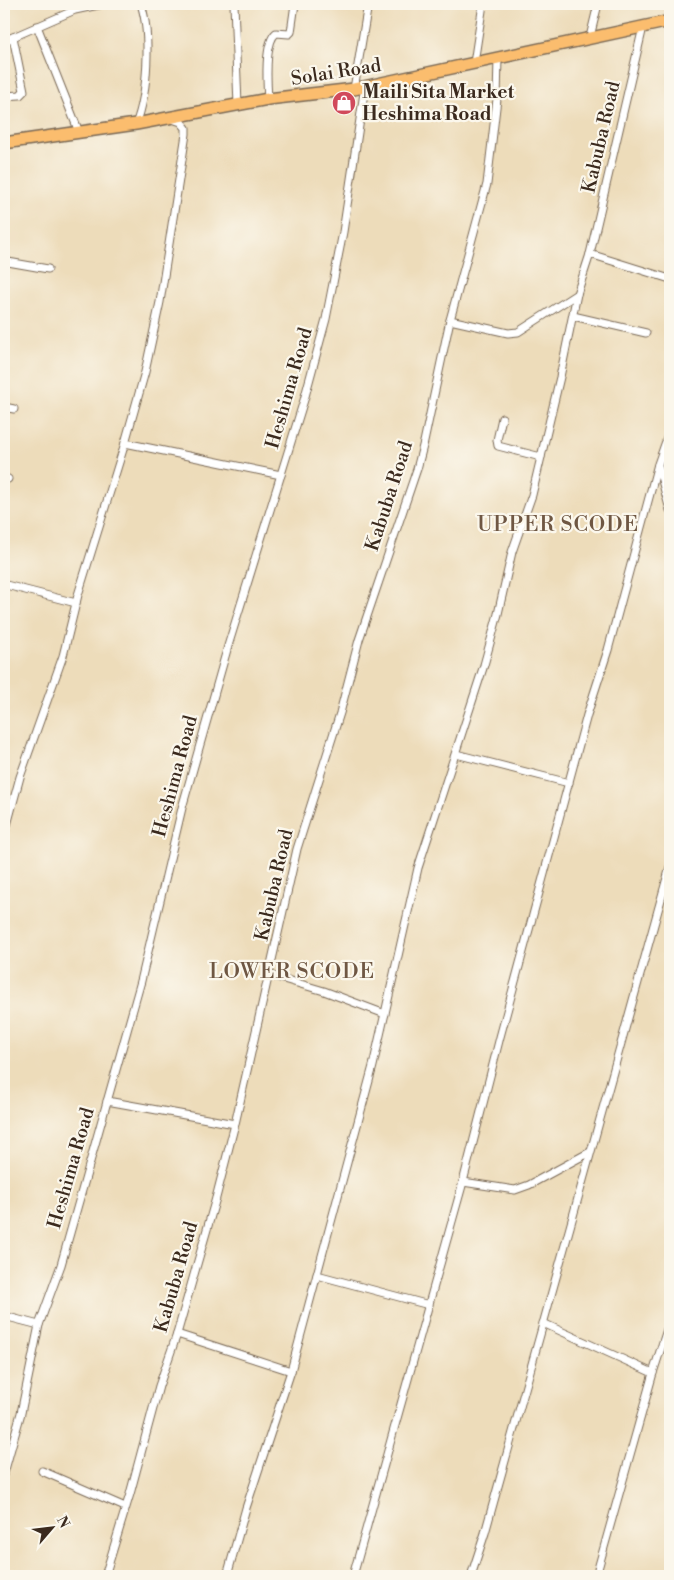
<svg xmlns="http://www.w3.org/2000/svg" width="674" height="1580" viewBox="0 0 674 1580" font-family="'Libre Bodoni',serif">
<rect width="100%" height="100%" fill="#fbf7ec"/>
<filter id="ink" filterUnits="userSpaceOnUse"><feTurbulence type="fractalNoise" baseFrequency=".02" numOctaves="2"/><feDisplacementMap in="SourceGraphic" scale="10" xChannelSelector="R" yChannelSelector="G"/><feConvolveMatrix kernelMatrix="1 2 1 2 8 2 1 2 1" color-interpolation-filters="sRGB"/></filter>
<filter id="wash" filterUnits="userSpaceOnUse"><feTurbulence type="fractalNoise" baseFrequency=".0096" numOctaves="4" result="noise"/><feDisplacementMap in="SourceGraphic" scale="20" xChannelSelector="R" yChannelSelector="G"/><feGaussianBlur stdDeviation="1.12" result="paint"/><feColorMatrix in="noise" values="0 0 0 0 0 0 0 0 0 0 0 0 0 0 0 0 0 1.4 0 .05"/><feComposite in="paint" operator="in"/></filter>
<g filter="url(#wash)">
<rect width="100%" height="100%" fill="#eddcba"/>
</g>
<g filter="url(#ink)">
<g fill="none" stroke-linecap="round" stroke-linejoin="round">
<g stroke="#796855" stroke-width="9">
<g id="minor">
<polyline points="234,4 238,105"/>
<polyline points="37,26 79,132"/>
<polyline points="590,37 598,4"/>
<polyline points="4,41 75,10 103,4"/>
<polyline points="474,63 483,4"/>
<polyline points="354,89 368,4"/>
<polyline points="4,96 20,95 24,91 13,37"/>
<path d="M 268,99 C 267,84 264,43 276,33 L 289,34 L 291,32 L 295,4"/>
<path d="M 136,124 C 148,94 151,34 141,4"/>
<polyline points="4,242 5,257 8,262 48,269"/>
<polyline points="590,254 670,279"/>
<polyline points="573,316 646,333"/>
<polyline points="450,320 508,333 518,332 577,294"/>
<polyline points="4,407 14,409"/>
<polyline points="502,418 497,440 498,446 541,457"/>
<polyline points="125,443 281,475"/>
<polyline points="658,465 670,510"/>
<polyline points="4,477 8,479"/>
<polyline points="6,585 76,603"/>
<polyline points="456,754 569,783"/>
<polyline points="4,836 20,777 63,656 78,595 125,443 145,372 160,302 186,134 186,128 181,122 172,119"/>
<polyline points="270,975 324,991 385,1014"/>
<polyline points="107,1101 235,1124"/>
<polyline points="463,1182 515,1190 529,1185 590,1152"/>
<polyline points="317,1275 429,1305"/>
<polyline points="4,1316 39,1325"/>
<polyline points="543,1323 653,1373"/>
<polyline points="177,1334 291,1371"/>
<polyline points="42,1471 125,1507"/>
<polyline points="4,1473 21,1413 39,1325 61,1265 141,981 182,808 228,646 304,400 326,319 343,232 365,86"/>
<polyline points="105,1576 130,1494 159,1386 177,1334 216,1198 235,1124 297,849 340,713 359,640 417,469 424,442 450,320 487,184 497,99 498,58"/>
<polyline points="227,1576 246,1508 291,1371 373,1066 418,868 484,665 498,614 512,552 532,495 560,377 577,294 590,254 643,27"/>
<polyline points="353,1576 463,1182 500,1037 587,715 608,650 658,464 670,430"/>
<polyline points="471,1576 485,1533 670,867"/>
<polyline points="596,1576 653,1373 670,1320"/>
</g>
</g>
<g stroke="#796855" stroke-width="14">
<polyline id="trunk" points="4,143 136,124 268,99 354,89 670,21"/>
</g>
<use href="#minor" stroke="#fff" stroke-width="7"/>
<use href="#trunk" stroke="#fbbd6e" stroke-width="11"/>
</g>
</g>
<defs>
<g id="shop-disc" transform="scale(1.25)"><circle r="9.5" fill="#d1495b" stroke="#fbf7ec"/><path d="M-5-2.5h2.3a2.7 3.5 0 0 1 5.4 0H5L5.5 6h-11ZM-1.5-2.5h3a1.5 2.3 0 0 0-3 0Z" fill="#fff"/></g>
</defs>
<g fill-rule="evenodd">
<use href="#shop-disc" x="344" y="103"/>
</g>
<g text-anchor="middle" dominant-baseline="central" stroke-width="4.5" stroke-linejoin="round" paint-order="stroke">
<g font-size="19" fill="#3b2a1e" stroke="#fbf7ec">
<text transform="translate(336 72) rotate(-9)">Solai Road</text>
<text transform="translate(601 137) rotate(-77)">Kabuba Road</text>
<text transform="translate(289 388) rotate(-74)">Heshima Road</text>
<text transform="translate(389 496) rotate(-72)">Kabuba Road</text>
<text transform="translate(175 776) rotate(-75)">Heshima Road</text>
<text transform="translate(274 885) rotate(-77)">Kabuba Road</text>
<text transform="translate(71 1168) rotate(-74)">Heshima Road</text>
<text transform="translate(176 1277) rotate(-74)">Kabuba Road</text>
</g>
<g font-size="19" font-weight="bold" fill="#3b2a1e" stroke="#fbf7ec" text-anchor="start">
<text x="362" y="92">Maili Sita Market<tspan x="362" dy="22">Heshima Road</tspan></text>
</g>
<g font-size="21" letter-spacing="1" fill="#6f5743" stroke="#fbf7ec">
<text x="558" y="525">UPPER SCODE</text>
<text x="292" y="972">LOWER SCODE</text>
</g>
</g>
<rect width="674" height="1580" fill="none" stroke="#fbf7ec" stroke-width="20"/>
<g transform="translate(52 1528) rotate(62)" stroke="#fbf7ec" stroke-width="4" paint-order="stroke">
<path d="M0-4L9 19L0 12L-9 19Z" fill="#3b2a1e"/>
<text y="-8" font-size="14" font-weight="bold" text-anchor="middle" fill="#3b2a1e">N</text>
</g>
</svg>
